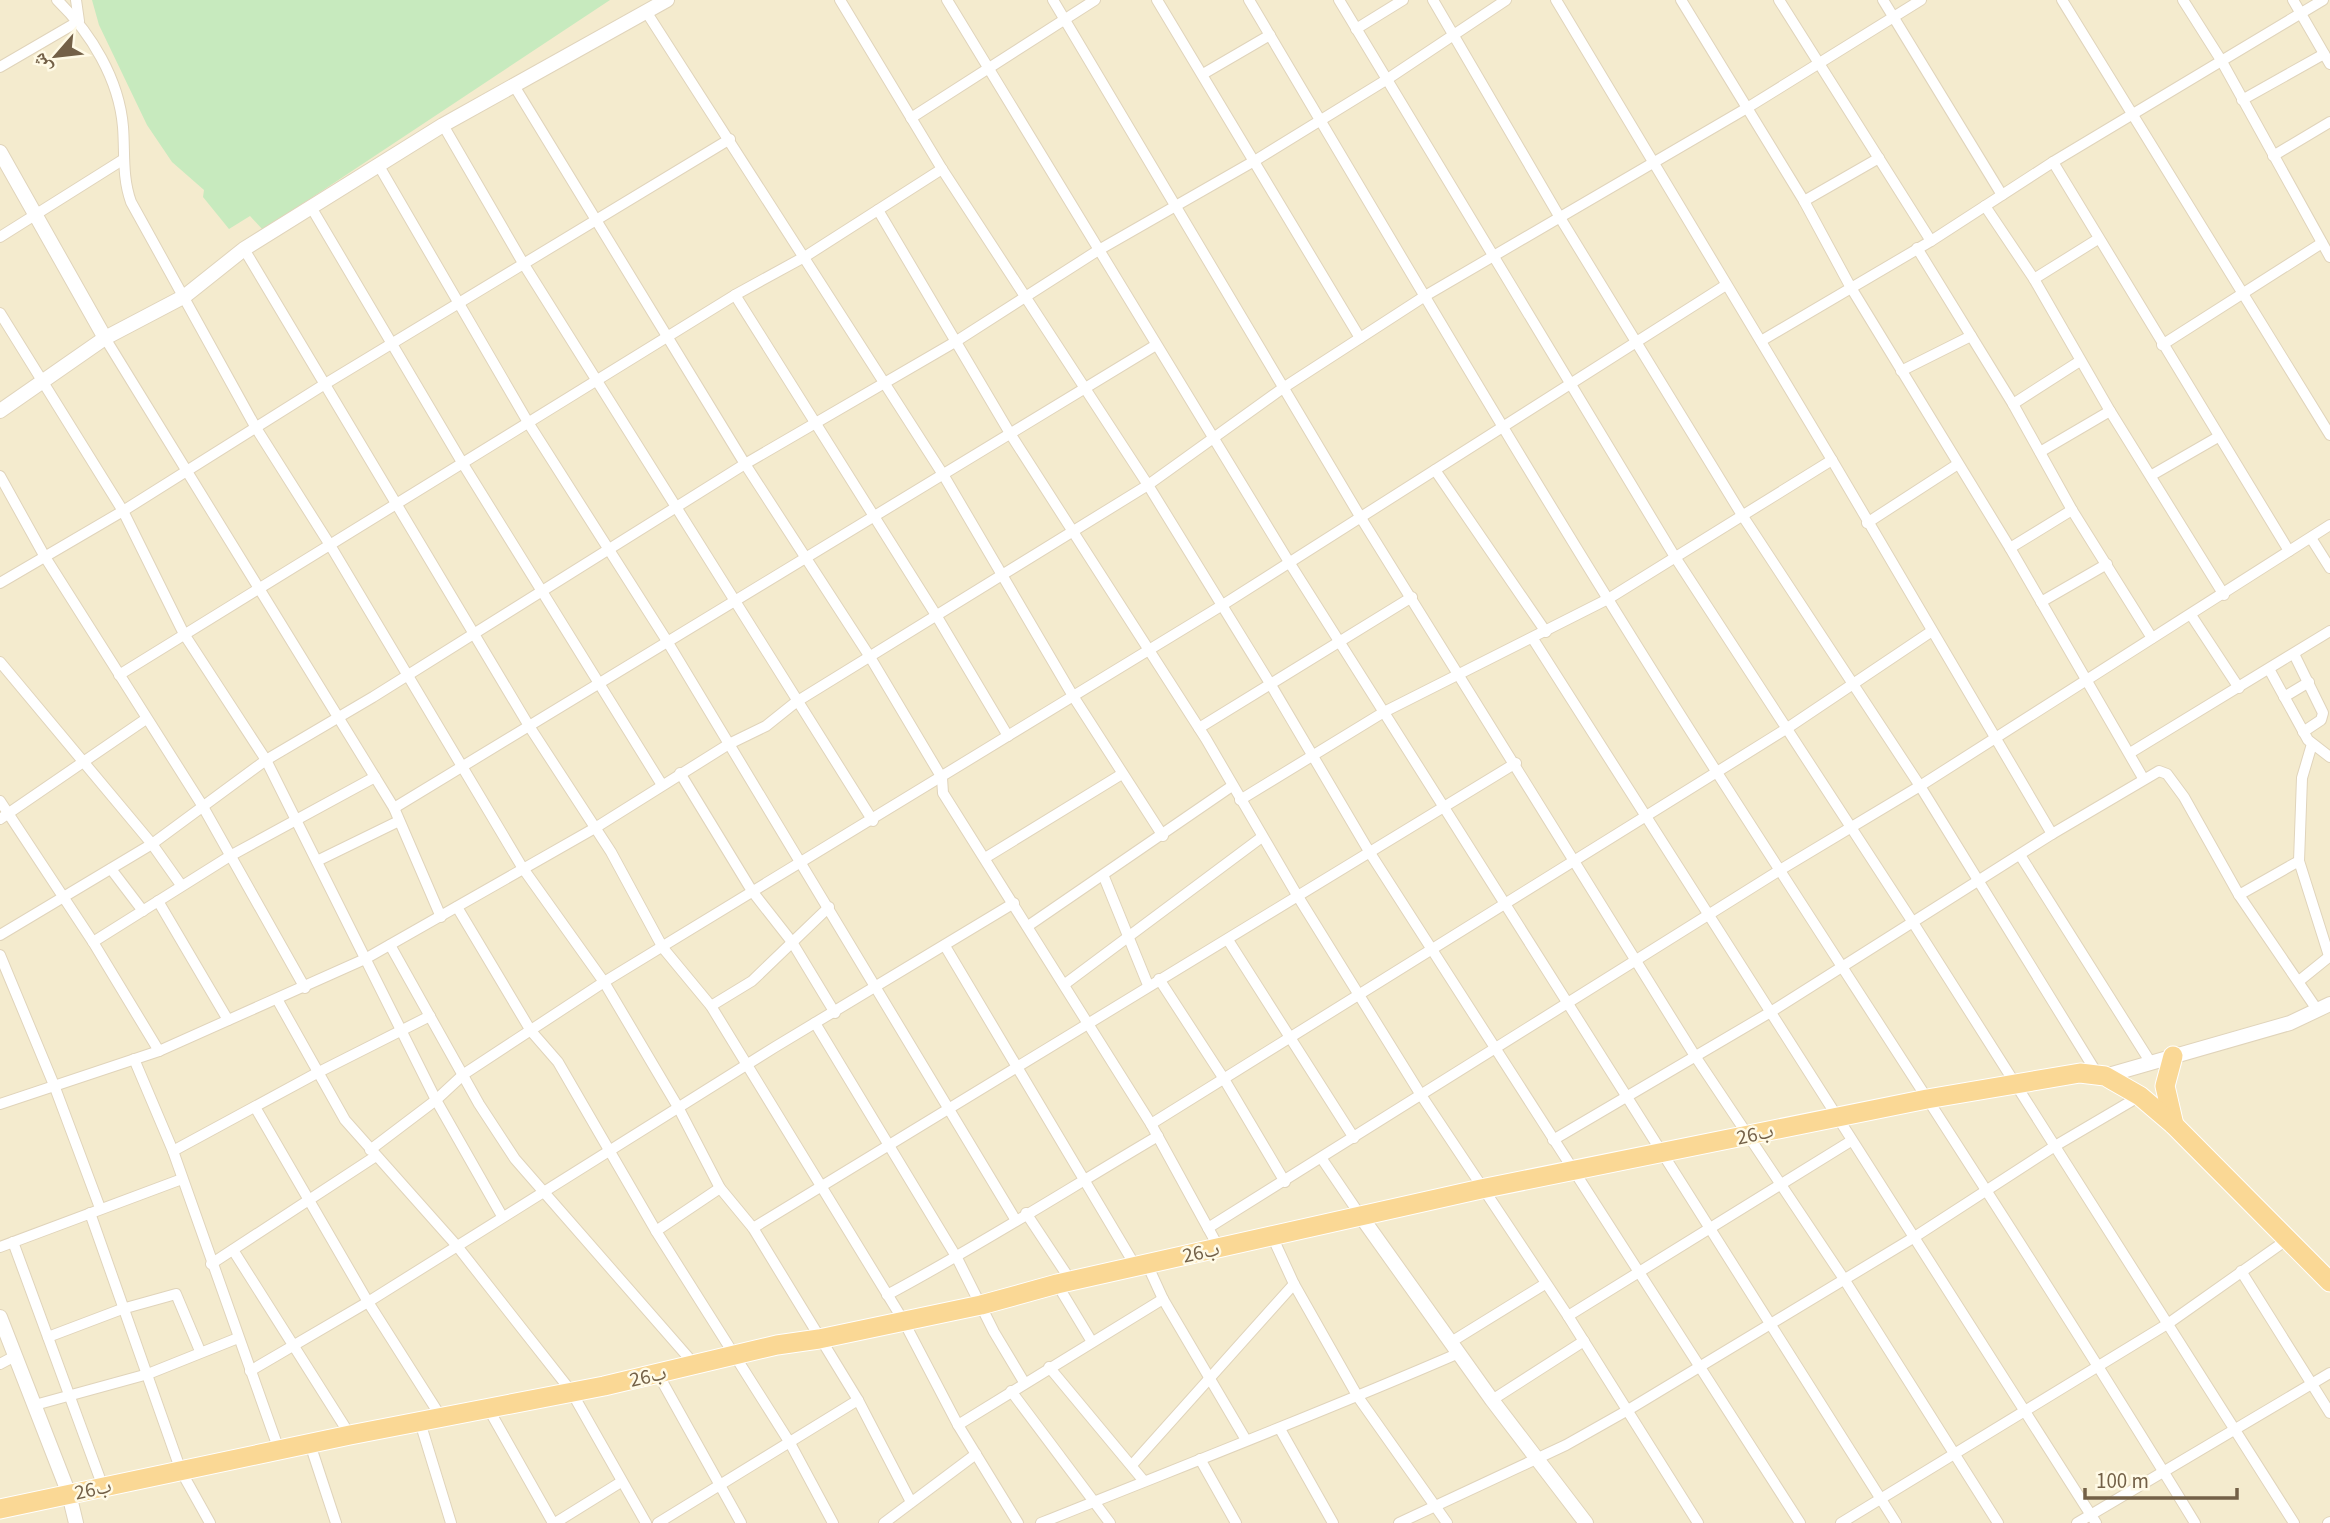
<svg xmlns="http://www.w3.org/2000/svg" width="2330" height="1523" viewBox="0 0 2330 1523" font-family="'Source Sans 3','Noto Naskh Arabic',sans-serif">
<rect width="100%" height="100%" fill="#fcf7df"/>
<rect fill="#f4ebce" x="0" y="0" width="2330" height="1523"/>
<polygon fill="#c7eabe" points="92,0 610,0 263,230 250,216 229,229 203,197 204,190 172,162 147,125 99,25"/>
<g fill="none" stroke-linecap="round" stroke-linejoin="round">
<g stroke="#e0d4bb" stroke-width="12">
<g id="minor">
<path d="M 57,0 C 91,33 119,79 123,127 C 125,153 122,177 131,202 L 256,428 L 330,545 L 522,867 L 604,982 L 678,1107 L 720,1188 L 753,1228 L 858,1400 L 911,1502"/>
<polyline points="840,0 942,169 1148,485 1271,685 1370,853 1800,1523"/>
<polyline points="947,0 1289,562 1896,1523"/>
<polyline points="1053,0 1361,518 1695,1056 1844,1279 1998,1523"/>
<polyline points="1157,0 1360,338"/>
<path d="M 1249,0 C 1402,258 1554,518 1716,771 C 1876,1021 2040,1269 2195,1523"/>
<polyline points="1339,0 1675,557 1912,921 2294,1523"/>
<polyline points="1433,0 1559,216 1742,515 1920,786 2098,1075"/>
<polyline points="1556,0 1832,460 2052,834"/>
<polyline points="1681,0 1804,201 1850,286 2010,548 2143,778"/>
<polyline points="1779,0 1931,241"/>
<polyline points="1883,0 2002,195"/>
<polyline points="2062,0 2330,435"/>
<polyline points="2183,0 2221,60 2330,257"/>
<polyline points="2293,0 2330,64"/>
<polyline points="647,13 944,476 1073,696 1163,836"/>
<polyline points="1356,29 1403,0"/>
<polyline points="0,67 79,21 76,0"/>
<polyline points="1203,74 1270,35"/>
<polyline points="513,84 745,464 870,657 942,778 943,793 1151,1124 1219,1248"/>
<polyline points="2242,100 2324,54"/>
<polyline points="911,118 1095,0"/>
<polyline points="443,125 523,263 873,821"/>
<polyline points="2273,156 2330,122"/>
<polyline points="2053,162 2289,551"/>
<polyline points="379,166 529,424 667,641 1015,1219"/>
<polyline points="1804,201 1879,158"/>
<polyline points="1985,206 2034,279 2110,411 2224,595"/>
<polyline points="311,207 463,464 662,785"/>
<polyline points="878,210 1011,435 1206,739 1297,895 1421,1095 1568,1316 1698,1523"/>
<polyline points="0,237 124,159"/>
<polyline points="1917,248 2013,404 2072,510 2152,638"/>
<polyline points="244,249 529,726 611,852 663,948 711,1006 903,1320 958,1425 1018,1523"/>
<polyline points="2034,279 2098,239"/>
<polyline points="735,295 936,615 1008,736"/>
<polyline points="0,313 123,511 184,634 266,760 436,1100 502,1216"/>
<polyline points="105,338 394,808 441,917"/>
<polyline points="1761,341 1931,241 2053,162 2323,0"/>
<polyline points="2162,345 2322,243"/>
<polyline points="1901,371 1971,336"/>
<polyline points="2013,404 2080,361"/>
<polyline points="2040,452 2110,411"/>
<polyline points="1435,470 1546,632"/>
<polyline points="2152,475 2218,437"/>
<polyline points="0,476 45,557 202,805 305,988"/>
<polyline points="1867,523 1958,464"/>
<polyline points="2311,538 2330,568"/>
<polyline points="2010,548 2072,510"/>
<polyline points="0,583 123,511 325,384 730,139"/>
<polyline points="2041,602 2107,564"/>
<polyline points="2191,615 2239,688"/>
<polyline points="1533,639 2096,1523"/>
<polyline points="2294,654 2323,713 2321,720 2303,732"/>
<polyline points="0,662 152,844 181,885"/>
<polyline points="2269,669 2308,740 2330,757"/>
<polyline points="119,675 735,295 806,256 942,169"/>
<polyline points="2284,697 2309,682"/>
<polyline points="1199,728 1412,597"/>
<polyline points="2312,744 2302,778 2299,861 2329,956"/>
<polyline points="2130,753 2330,631"/>
<polyline points="680,773 752,891 792,942 835,1013"/>
<polyline points="1240,800 1384,712 1608,599 1832,460"/>
<polyline points="0,801 93,942 159,1051"/>
<polyline points="394,808 1156,345"/>
<polyline points="0,819 146,719"/>
<polyline points="2020,855 2151,1063"/>
<polyline points="985,858 1122,774"/>
<polyline points="317,861 399,821"/>
<polyline points="111,869 143,911"/>
<polyline points="1104,877 1148,985"/>
<polyline points="2239,895 2299,861"/>
<polyline points="158,901 228,1020"/>
<polyline points="457,907 531,1031 558,1062 656,1231 790,1443 833,1523"/>
<polyline points="1028,926 1232,786"/>
<polyline points="0,935 152,844 266,760 373,697 745,464 955,342 1097,251 1256,160 1386,80 1506,0"/>
<polyline points="1228,940 1354,1138"/>
<polyline points="93,942 230,856 375,777"/>
<polyline points="390,945 479,1104 515,1159 695,1365"/>
<polyline points="945,946 1136,1267"/>
<polyline points="0,955 54,1085 100,1208"/>
<polyline points="1159,979 1224,1079 1285,1182"/>
<polyline points="2299,981 2330,956"/>
<polyline points="1065,984 1262,837"/>
<polyline points="277,999 345,1120 457,1246 571,1391 646,1523"/>
<polyline points="711,1006 752,981 829,907"/>
<polyline points="815,1023 957,1258 994,1332 1024,1382"/>
<polyline points="134,1059 173,1151 279,1450"/>
<polyline points="0,1104 159,1051 365,959 595,828 729,744 766,726 796,702 1148,485 1283,388 1425,296 1747,108 1921,0"/>
<polyline points="255,1107 368,1302 441,1417"/>
<polyline points="1151,1124 1786,729 1932,631"/>
<polyline points="1553,1140 1769,1013 2052,834 2159,771 2167,774 2184,797 2239,895 2318,1011"/>
<polyline points="370,1150 436,1100 464,1074 604,982 1221,606 1726,285"/>
<polyline points="173,1151 317,1073 430,1016"/>
<polyline points="1322,1159 1360,1215"/>
<polyline points="90,1213 181,1471 210,1523"/>
<polyline points="1026,1213 1071,1281"/>
<polyline points="753,1228 1516,763"/>
<polyline points="1208,1228 1780,870 1920,786 2330,525"/>
<polyline points="656,1231 720,1188"/>
<polyline points="1272,1236 1294,1284 1358,1397 1447,1523"/>
<polyline points="13,1242 103,1487"/>
<polyline points="0,1247 182,1179"/>
<polyline points="233,1250 350,1435"/>
<polyline points="211,1264 376,1156"/>
<polyline points="1147,1264 1163,1299 1246,1440"/>
<polyline points="2241,1271 2330,1413"/>
<polyline points="1057,1284 1092,1342"/>
<path d="M 887,1295 C 979,1246 1068,1189 1158,1136"/>
<polyline points="1568,1316 1851,1141"/>
<polyline points="48,1337 122,1309 176,1294 200,1351"/>
<polyline points="1451,1342 1545,1284"/>
<polyline points="0,1364 15,1356"/>
<polyline points="1049,1367 1143,1480"/>
<polyline points="250,1371 368,1302 775,1047 1014,903"/>
<polyline points="658,1374 741,1523"/>
<polyline points="1011,1391 1110,1523"/>
<polyline points="1492,1400 1584,1341"/>
<polyline points="35,1405 148,1374 238,1338"/>
<polyline points="488,1408 553,1523"/>
<polyline points="420,1422 451,1523"/>
<polyline points="958,1425 1163,1299"/>
<polyline points="1280,1429 1333,1523"/>
<polyline points="310,1444 336,1523"/>
<polyline points="1200,1459 1236,1523"/>
<polyline points="1132,1465 1294,1284"/>
<polyline points="555,1523 621,1482"/>
<polyline points="658,1523 858,1400"/>
<polyline points="884,1523 976,1454"/>
<path d="M 1041,1523 C 1180,1467 1321,1413 1459,1353"/>
<polyline points="1399,1523 1566,1445 1628,1410 1913,1238 2055,1146 2140,1096"/>
<polyline points="1841,1523 2169,1323 2288,1239"/>
<polyline points="2077,1523 2330,1373"/>
<polyline points="2328,1523 2330,1522"/>
</g>
</g>
<g stroke="#e0d4bb" stroke-width="16">
<g id="tertiary">
<polyline points="0,152 105,338"/>
<polyline points="0,411 105,338 185,296 244,249 443,125 667,0"/>
<polyline points="2105,1076 2290,1023 2330,1004"/>
<polyline points="1360,1215 1492,1400 1586,1523"/>
<polyline points="0,1317 69,1494 76,1523"/>
</g>
</g>
<g stroke="#fff" stroke-width="21">
<g id="trunk">
<polyline points="2173,1056 2165,1086 2174,1125"/>
<polyline points="0,1509 350,1435 604,1386 777,1345 819,1339 981,1305 1057,1284 1481,1189 1927,1099 2080,1073 2105,1076 2140,1096 2174,1125 2330,1282"/>
</g>
</g>
<use href="#minor" stroke="#fff" stroke-width="10"/>
<use href="#tertiary" stroke="#fff" stroke-width="14"/>
<use href="#trunk" stroke="#fad895" stroke-width="19"/>
</g>
<g text-anchor="middle" dominant-baseline="central" stroke-width="5" stroke-linejoin="round" paint-order="stroke">
<g font-size="21" fill="#736047" stroke="#fffae6">
<text transform="translate(1755 1134) rotate(-12)">26ب</text>
<text transform="translate(1201 1252) rotate(-12)">26ب</text>
<text transform="translate(648 1376) rotate(-13)">26ب</text>
<text transform="translate(93 1489) rotate(-12)">26ب</text>
</g>
</g>
<g transform="translate(56 56) rotate(242)" stroke="#fffae6" stroke-width="5" paint-order="stroke">
<path d="M0-5L12 26L0 18L-12 26Z" fill="#736047"/>
<text y="-10" font-size="19" font-weight="bold" text-anchor="middle" fill="#736047">ش</text>
</g>
<path d="M2085 1488v10h152v-10" fill="none" stroke="#736047" stroke-width="3.5"/>
<text x="2096" y="1488" font-size="21" fill="#736047" stroke="#fffae6" stroke-width="5" paint-order="stroke">100 m</text>
</svg>
